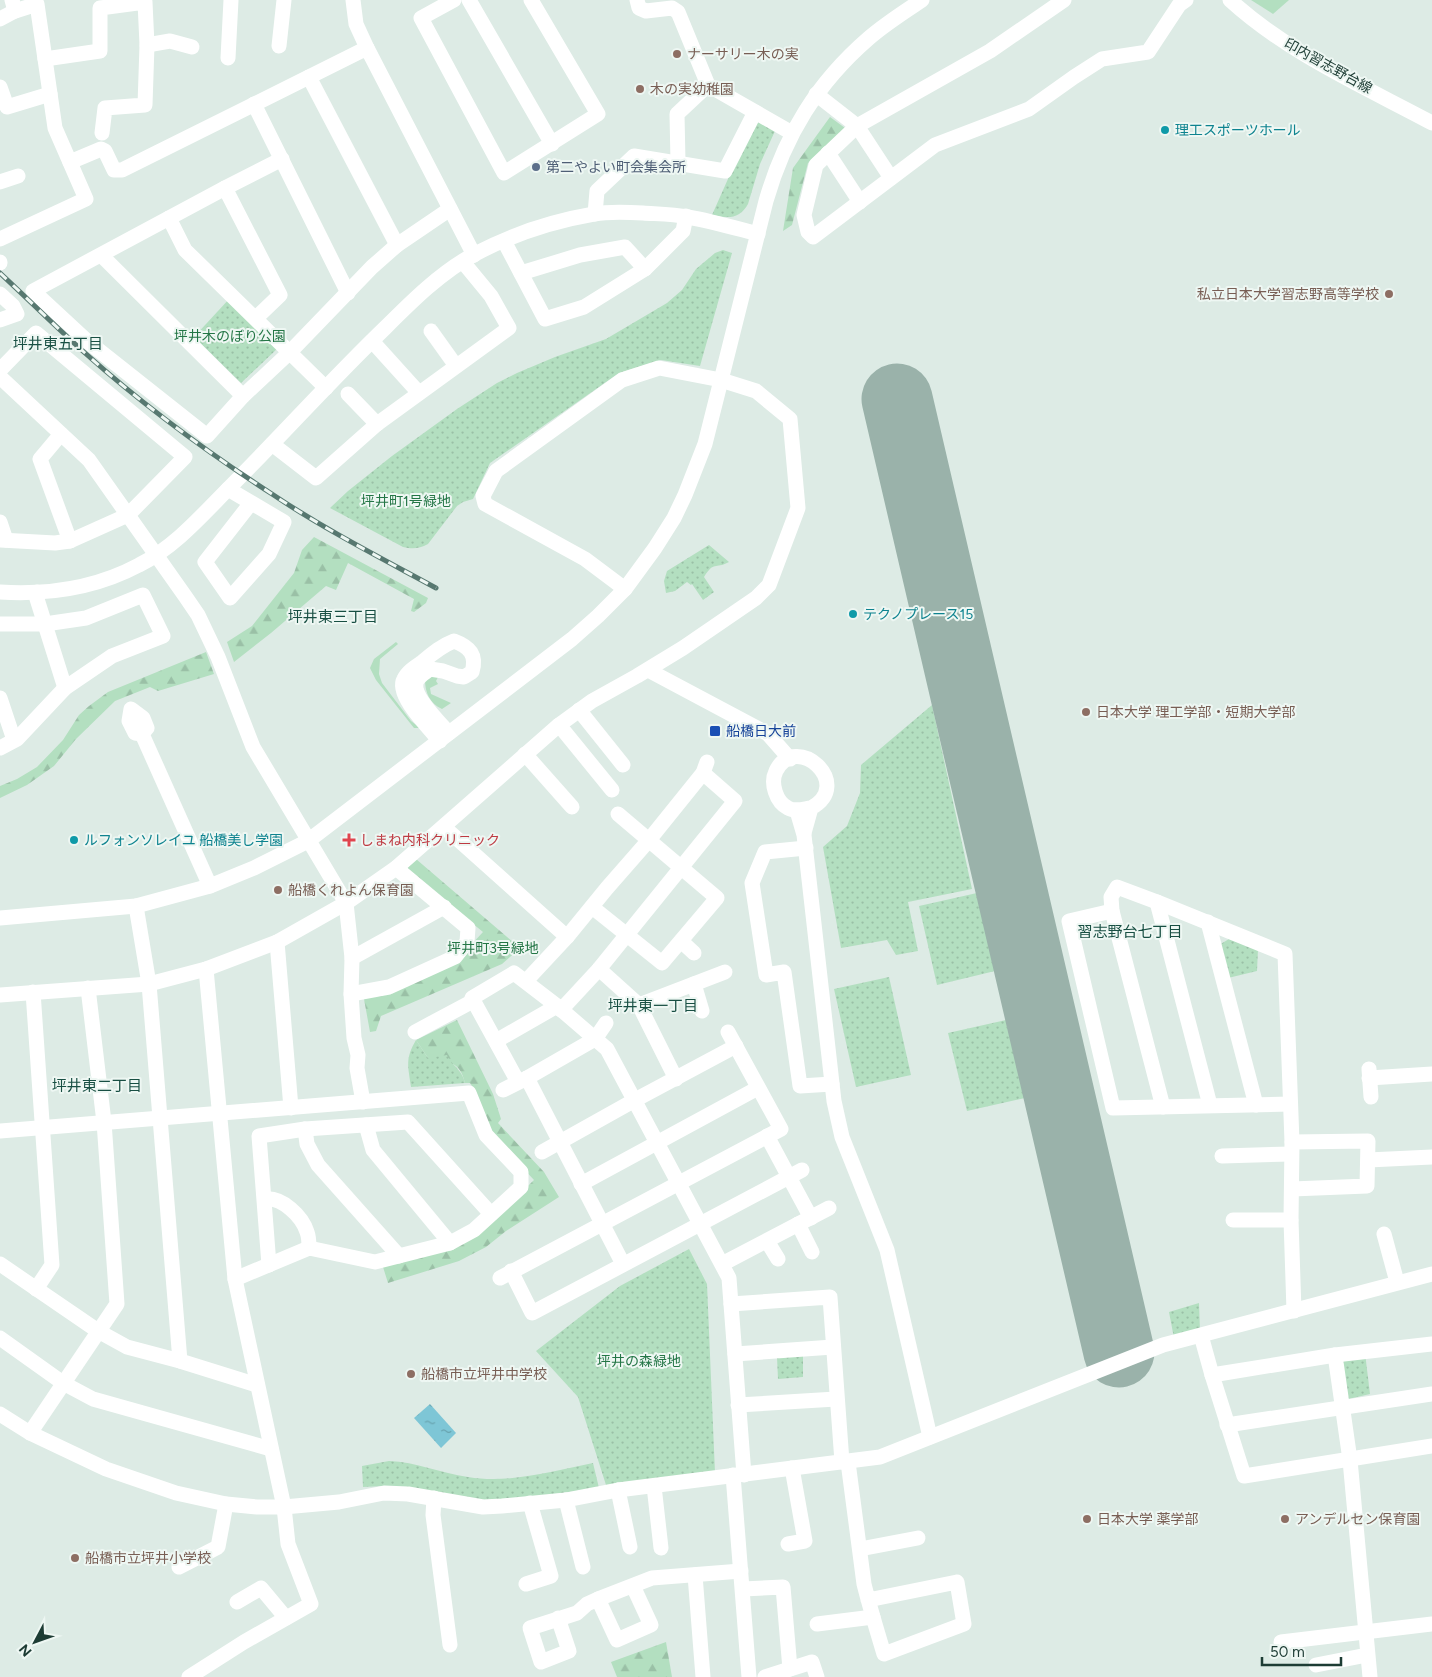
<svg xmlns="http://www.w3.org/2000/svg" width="1432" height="1677" viewBox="0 0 1432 1677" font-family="Figtree,'Noto Sans JP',sans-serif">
<defs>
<pattern id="forest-firs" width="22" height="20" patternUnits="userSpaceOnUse" patternTransform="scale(1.25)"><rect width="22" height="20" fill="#b3dfc0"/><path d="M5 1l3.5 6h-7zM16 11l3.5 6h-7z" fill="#9ac0a6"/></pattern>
<pattern id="park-dots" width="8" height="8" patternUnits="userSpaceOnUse" patternTransform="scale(1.25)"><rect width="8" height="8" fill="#b3dfc0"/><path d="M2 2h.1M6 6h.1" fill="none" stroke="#9ac0a6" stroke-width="1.8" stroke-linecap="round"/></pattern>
<pattern id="water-ripples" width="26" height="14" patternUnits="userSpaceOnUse" patternTransform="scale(1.25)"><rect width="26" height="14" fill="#7ec6d6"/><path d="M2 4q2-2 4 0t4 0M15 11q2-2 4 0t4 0" fill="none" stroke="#67a2ae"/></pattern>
</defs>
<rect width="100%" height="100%" fill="#ddebe5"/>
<g fill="#b3dfc0">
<polygon points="1251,0 1289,0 1273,14"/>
<polygon points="396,642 398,644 380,659 379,674 382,683 411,721 420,728 414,728 376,680 370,668 374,659"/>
<path d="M 430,676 L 438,677 L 436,681 L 438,684 L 430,688 L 431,694 L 451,703 L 442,709 C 430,704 425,692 425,680 Z"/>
</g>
<g fill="url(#forest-firs)">
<polygon points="830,117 845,128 808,163 792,225 783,231 793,168"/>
<polygon points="314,537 428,598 426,603 414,612 411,611 414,599 348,563 336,590 326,586 271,633 234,662 227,642 252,626 294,573 302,550"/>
<polygon points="206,652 214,674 158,691 150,687 115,701 76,739 54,766 27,785 0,798 0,786 17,779 37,767 63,740 79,715 89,706 108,692"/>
<polygon points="416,859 520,948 502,964 381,1016 376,1031 370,1032 364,999 456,961 483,932 406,869"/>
<path d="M 457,1020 L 493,1094 L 501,1119 L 498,1123 L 544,1172 L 559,1197 L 506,1231 L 486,1247 L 459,1261 L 388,1283 L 383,1267 L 482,1231 L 534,1180 L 488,1131 L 475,1091 L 470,1083 L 465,1083 C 460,1061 448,1061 428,1058 L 416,1040 Z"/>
<polygon points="666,1642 672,1677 617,1677 611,1662"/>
</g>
<g fill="url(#park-dots)">
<path d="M 755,118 L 775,131 L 760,164 L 748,204 C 739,220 728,218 712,215 Z"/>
<path d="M 723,250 L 732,253 L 700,366 L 661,360 L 619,373 L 490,463 L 473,499 L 463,502 L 457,506 L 428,544 C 419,549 412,549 403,547 L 330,508 L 348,491 L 392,456 L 457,409 L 497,383 L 517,373 L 555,357 L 606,339 L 667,303 L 682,290 L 696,269 L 715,253 Z"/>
<polygon points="230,298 278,348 241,383 194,337"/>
<path d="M 709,545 L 729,562 C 714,570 715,560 704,577 L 714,592 L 703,600 L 692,584 L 691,585 L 687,582 L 675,591 L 666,593 L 664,581 L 667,571 Z"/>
<polygon points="932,705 972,889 908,902 918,951 896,955 887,940 841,948 823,847 847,826 860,793 861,765"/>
<polygon points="977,893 995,971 937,985 919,906"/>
<polygon points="1229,939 1258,949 1257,971 1228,978 1219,945"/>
<polygon points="889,977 911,1075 856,1087 834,989"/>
<polygon points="1006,1020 1025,1098 967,1111 948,1033"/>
<path d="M 416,1040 L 428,1058 L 447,1055 C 453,1067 462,1069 465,1083 L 411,1087 C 408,1065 405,1059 416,1040 Z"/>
<polygon points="689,1249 707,1284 715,1473 606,1485 578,1397 536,1351 620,1286"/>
<polygon points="1199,1303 1200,1331 1174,1338 1169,1312"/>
<polygon points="1365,1353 1370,1394 1344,1400 1339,1357"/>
<polygon points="803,1355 803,1377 778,1379 777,1357"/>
<path d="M 389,1461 C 416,1462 441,1473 468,1477 C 510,1484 552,1471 593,1463 L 599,1488 L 502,1501 L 485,1501 L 383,1486 L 363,1487 L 362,1466 Z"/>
</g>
<polygon fill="url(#water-ripples)" points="430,1404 456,1433 441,1448 414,1418"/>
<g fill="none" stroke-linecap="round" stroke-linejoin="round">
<polyline stroke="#9ab2aa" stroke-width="71" points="897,399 1119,1352"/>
<g stroke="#fff" stroke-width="15">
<polyline points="353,0 356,24 367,48"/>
<polyline points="454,0 421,18 504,173 598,114 531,0"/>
<polyline points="469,0 552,144"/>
<polyline points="637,0 639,8 646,11 672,8 678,12 708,85 792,133"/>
<polyline points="1064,0 990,51 857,126 816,165 804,215 808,232 813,237 935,145 1029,109 1074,77 1102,59 1148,52 1179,5 1186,0"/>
<path d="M 1230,0 C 1288,53 1363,86 1432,123"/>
<polyline points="0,19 15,11"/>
<polyline points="147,45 170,41 192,47"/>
<polyline points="279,46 284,0"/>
<polyline points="228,58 231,0"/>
<polyline points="45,59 100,51 100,8 145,2 147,45 145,105 105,108 102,133"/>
<polyline points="309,77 397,245"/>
<polyline points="0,87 7,107 50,94"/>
<polyline points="816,94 857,126 891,178"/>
<polyline points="254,104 348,293"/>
<polyline points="828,153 860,202"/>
<polyline points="282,159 225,188 33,291 87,341 207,436 243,396 290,352 372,267 397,245 450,209"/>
<polyline points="70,162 101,149 105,151 114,170 122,170 367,48 474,255"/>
<polyline points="678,162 677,114 708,85"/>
<polyline points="0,182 18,176"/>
<polyline points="225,188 280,295 256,318"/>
<polyline points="595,214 597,191 634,156 725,171 755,112"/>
<polyline points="169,218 185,250 326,388"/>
<polyline points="0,239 86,199 55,128 37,4 15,11 12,0"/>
<polyline points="504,241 545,319 584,307 645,269 683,231 686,216"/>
<polyline points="101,255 243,396"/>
<polyline points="0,262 0,263"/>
<polyline points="521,273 580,255 625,247 645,269"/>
<polyline points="0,294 13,306 17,314 0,320"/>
<polyline points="431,331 456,366"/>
<polyline points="372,341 419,393"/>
<polyline points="0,370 36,333 185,457 128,515 70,541 55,543 0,540"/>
<polyline points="0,377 89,460 185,596 198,615 218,657 253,747 346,903 352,958 351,994 354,1038 358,1055 357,1068 363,1102"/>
<polyline points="348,394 377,424"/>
<polyline points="61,434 40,459 70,541"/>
<polyline points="272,444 316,478 377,424 509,328 491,296 463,262"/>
<polyline points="228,489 284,522 269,554 230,598 205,562 251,503"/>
<polyline points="0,522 6,540"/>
<path d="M 0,592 C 49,595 96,588 139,565 C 175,547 203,514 231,486 C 283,434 332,379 385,328 C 411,302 442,271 475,254 C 511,235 553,221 594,214 C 610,211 627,212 643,213 C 658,214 673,214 688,217 C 711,221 735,228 758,234"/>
<polyline points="37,592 37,599 65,688"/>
<polyline points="0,624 45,624 86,618 143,595 163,636 112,656 65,688 17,739 0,748"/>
<polyline points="648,670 768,734 790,759"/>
<polyline points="0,698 14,740"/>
<polyline points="579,710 623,765"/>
<polyline points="559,725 612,790"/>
<polyline points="142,734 147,728 143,718 131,709 129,721 135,733 142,734 210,886"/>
<path d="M 440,741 C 429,728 395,695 404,679 C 407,672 415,667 421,663 C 432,654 441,646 454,641 C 470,647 477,655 472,672 L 464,677 L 457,676 L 443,671 L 430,669 C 425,673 418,676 416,683 C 413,697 440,723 449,733"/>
<polyline points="525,754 572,807"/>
<polyline points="797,811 804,835 834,1101 842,1137 887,1250 930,1437"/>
<polyline points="444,827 567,937"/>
<path d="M 804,833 L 811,808 C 855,784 796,731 776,771 C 770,783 776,802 788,808 C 795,812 803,809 811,808"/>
<polyline points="806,848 765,852 752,883 766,975 784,972 800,1086 832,1084"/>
<polyline points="1157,902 1210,1105"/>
<polyline points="136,906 149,984 180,1361"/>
<polyline points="592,907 662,963 717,898 618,814"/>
<polyline points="1112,911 1069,921 1113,1108 1290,1104"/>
<path d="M 0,918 L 136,906 L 210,886 L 254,868 L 308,841 L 572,639 L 598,616 L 625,589 L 655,548 L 674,518 L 685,495 L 705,444 L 766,201 C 785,135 817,83 869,38 C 885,24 904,12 922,0"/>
<polyline points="1208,922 1256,1105"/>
<polyline points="681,941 694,953"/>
<polyline points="277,942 291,1108"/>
<polyline points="352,958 444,907"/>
<polyline points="599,969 639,1005 676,1079"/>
<polyline points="526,981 567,937 607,888 649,840 703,773 707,762"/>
<polyline points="694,984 702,1011"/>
<polyline points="33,992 52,1265 36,1289"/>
<polyline points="351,994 389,987 455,957 467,942 468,928 396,868"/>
<polyline points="0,995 149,984 206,969 277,942 346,903 396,868 559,725 592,701 637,676 683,648 756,598 769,585 798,508 790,419 756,391 721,380 659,368 622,380 496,471 483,496 485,504 585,559 625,589"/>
<polyline points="639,1005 725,972"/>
<polyline points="561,1010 599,969 735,801 703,773"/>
<polyline points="415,1032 473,1001"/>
<polyline points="496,1041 557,1006"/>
<polyline points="1369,1069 1371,1097"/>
<polyline points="527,1078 623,1264"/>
<polyline points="1369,1078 1432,1074"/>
<polyline points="518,1082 472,998 514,973 557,1006 607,1049 729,1278 744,1475"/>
<polyline points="503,1090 527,1078 595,1039 606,1023"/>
<polyline points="1163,1107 1112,911 1111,897 1117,887 1157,902 1285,954 1292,1142 1291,1220 1294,1311"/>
<polyline points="366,1125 373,1150 450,1243"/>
<polyline points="305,1129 307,1144 318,1165 399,1256"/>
<polyline points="0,1131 469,1093 486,1135 521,1172 521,1187 474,1230 450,1243 375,1262 309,1248 235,1279"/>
<polyline points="767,1136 811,1218"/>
<polyline points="1292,1142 1368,1141 1367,1186 1292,1189"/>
<polyline points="542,1152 635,1100 736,1046"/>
<polyline points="1222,1156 1291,1154"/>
<polyline points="1368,1160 1432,1157"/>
<polyline points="581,1184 758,1088"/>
<path d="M 265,1199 C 282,1197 302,1216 307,1232 C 309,1237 309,1243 309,1248"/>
<polyline points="1233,1220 1291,1220"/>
<polyline points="798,1224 812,1252"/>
<polyline points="1384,1234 1397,1282"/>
<polyline points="767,1241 778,1259"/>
<polyline points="0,1264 98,1331 127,1347 180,1361 257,1385"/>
<polyline points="722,1264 829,1208"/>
<polyline points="269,1265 259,1136 305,1129 408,1122 491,1214"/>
<polyline points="511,1271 532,1313 802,1170"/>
<polyline points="500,1278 781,1129 728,1032"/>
<polyline points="731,1304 830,1297 842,1462"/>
<polyline points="0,1338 63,1383 93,1399 271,1449"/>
<polyline points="1202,1339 1212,1375"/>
<polyline points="1432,1344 1335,1355 1212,1375 1244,1476 1432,1446"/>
<polyline points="735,1354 833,1347"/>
<polyline points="1335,1355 1350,1460 1370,1677"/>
<polyline points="738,1405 836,1399"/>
<polyline points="0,1414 30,1433 106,1469 176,1493 226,1504 257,1507 284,1507 339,1502 384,1493 408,1494 483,1507 502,1506 566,1500 618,1490 880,1457 1163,1345 1432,1274"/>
<polyline points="1227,1425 1432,1394"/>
<polyline points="30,1433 117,1304 104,1122 88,988"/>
<path d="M 848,1462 L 864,1584 C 870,1608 877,1631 884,1654 L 964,1624 L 957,1582 L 868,1600"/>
<polyline points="733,1475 749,1677"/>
<polyline points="654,1486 661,1548"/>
<polyline points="618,1490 630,1547"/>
<polyline points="434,1498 433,1515 450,1645"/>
<polyline points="566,1500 583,1567"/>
<polyline points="788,1544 805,1541 792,1468"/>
<polyline points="860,1549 918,1538"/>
<polyline points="179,1567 218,1547 226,1504"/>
<polyline points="695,1575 703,1677"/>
<polyline points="526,1584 551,1576 530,1503"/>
<polyline points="743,1589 783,1587 790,1669"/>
<polyline points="598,1599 617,1640 651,1625 633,1586"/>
<polyline points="237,1602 261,1588 286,1618"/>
<polyline points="558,1618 569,1651 541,1662 530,1628 577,1613 587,1604 598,1599 652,1578 741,1571"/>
<polyline points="817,1624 873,1617"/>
<polyline points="1281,1642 1432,1624"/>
<polyline points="1316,1665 1367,1655"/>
<polyline points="189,1677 244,1642 311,1604 288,1544 284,1507 235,1279 206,969"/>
<polyline points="765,1677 812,1662 817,1677"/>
</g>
<g stroke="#577870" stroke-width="5">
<path id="rail" d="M 0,273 C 28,299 56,327 85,353 C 143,405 207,452 272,494 C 324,529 381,558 436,588"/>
</g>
<use href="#rail" stroke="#eef7f3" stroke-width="3" stroke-dasharray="9" stroke-linecap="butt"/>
</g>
<g fill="#8d6e63" stroke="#eef7f3" stroke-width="2">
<circle cx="677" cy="54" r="5"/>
<circle cx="640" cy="89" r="5"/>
<circle cx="1389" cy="294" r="5"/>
<circle cx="1086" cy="712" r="5"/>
<circle cx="278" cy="890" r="5"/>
<circle cx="411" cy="1374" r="5"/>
<circle cx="1087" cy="1519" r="5"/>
<circle cx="1285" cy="1519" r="5"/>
<circle cx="75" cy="1558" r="5"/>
</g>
<g fill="#0f9aa8" stroke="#eef7f3" stroke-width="2">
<circle cx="1165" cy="130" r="5"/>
<circle cx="853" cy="614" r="5"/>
<circle cx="74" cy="840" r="5"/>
</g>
<circle fill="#5c6f8a" stroke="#eef7f3" stroke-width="2" cx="536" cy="167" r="5"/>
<rect fill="#1a4fb4" stroke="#eef7f3" stroke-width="2" x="709" y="725" width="12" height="12" rx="2.5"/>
<path fill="#e0444e" stroke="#eef7f3" stroke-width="2" d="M346.5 832.5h5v5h5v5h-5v5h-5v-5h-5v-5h5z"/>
<g text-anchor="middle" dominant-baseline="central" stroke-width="4" stroke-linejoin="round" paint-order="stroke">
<g font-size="14" fill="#785e54" stroke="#eef7f3" text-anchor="start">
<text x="687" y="54">ナーサリー木の実</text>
<text x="650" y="89">木の実幼稚園</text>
<text x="1379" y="294" text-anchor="end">私立日本大学習志野高等学校</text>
<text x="1096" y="712">日本大学 理工学部・短期大学部</text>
<text x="288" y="890">船橋くれよん保育園</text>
<text x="421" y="1374">船橋市立坪井中学校</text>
<text x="1097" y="1519">日本大学 薬学部</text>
<text x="1295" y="1519">アンデルセン保育園</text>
<text x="85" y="1558">船橋市立坪井小学校</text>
</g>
<g font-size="14" fill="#1d3c34" stroke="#eef7f3">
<text transform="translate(1328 66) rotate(29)">印内習志野台線</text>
</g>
<g font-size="14" fill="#0d838f" stroke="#eef7f3" text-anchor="start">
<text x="1175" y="130">理工スポーツホール</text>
<text x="863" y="614">テクノプレース15</text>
<text x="84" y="840">ルフォンソレイユ 船橋美し学園</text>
</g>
<g font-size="14" fill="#4e5e75" stroke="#eef7f3" text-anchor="start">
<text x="546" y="167">第二やよい町会集会所</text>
</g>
<g font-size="14" fill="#247646" stroke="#eef7f3">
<text x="230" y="336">坪井木のぼり公園</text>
<text x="406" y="501">坪井町1号緑地</text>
<text x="493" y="948">坪井町3号緑地</text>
<text x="639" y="1361">坪井の森緑地</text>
</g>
<g font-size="14" fill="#164399" stroke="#eef7f3" text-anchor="start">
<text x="726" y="731">船橋日大前</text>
</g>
<g font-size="14" fill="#be3a42" stroke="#eef7f3" text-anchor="start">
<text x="360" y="840">しまね内科クリニック</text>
</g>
<g font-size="15" fill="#184f43" stroke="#eef7f3">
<text x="58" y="344">坪井東五丁目</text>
<text x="333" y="617">坪井東三丁目</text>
<text x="1130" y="932">習志野台七丁目</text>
<text x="653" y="1006">坪井東一丁目</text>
<text x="97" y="1086">坪井東二丁目</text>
</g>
</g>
<g transform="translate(35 1642) rotate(229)" stroke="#eef7f3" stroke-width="4" paint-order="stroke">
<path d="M0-4L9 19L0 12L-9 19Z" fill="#1d3c34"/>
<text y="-8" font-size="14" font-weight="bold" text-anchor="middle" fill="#1d3c34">N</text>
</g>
<path d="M1262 1657v8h79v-8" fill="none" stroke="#1d3c34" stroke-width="2.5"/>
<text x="1270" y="1657" font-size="15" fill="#1d3c34" stroke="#eef7f3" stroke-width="4" paint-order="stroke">50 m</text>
</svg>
